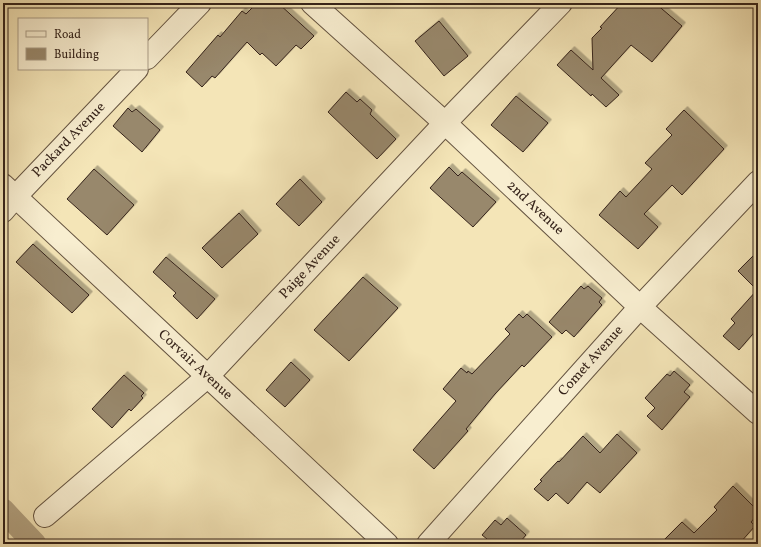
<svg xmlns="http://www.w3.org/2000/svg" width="761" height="547" viewBox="0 0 761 547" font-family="Vollkorn,serif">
<defs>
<filter id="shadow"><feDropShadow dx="3.5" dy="-3.5" stdDeviation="0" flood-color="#0004"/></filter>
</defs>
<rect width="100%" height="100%" fill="#f4e5b7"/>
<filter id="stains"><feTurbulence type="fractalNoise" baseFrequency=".005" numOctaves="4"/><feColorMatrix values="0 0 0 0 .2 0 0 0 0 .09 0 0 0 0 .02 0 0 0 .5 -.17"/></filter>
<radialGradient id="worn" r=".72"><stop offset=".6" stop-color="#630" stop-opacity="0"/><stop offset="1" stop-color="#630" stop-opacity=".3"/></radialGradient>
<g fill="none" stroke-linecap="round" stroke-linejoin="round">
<polyline stroke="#b3a382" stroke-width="23" points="3,510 35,544"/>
</g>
<g fill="#98886c" stroke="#35231a" filter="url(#shadow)">
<polygon points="257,3 278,3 314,36 301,49 296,45 276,66 262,53 260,55 247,42 215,78 212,76 202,87 186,72 218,35 220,37 242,11 246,14"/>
<polygon points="622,3 655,3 682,26 652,62 631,45 601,78 619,95 606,107 592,94 591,96 557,65 571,50 593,70 592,38 602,28 600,27"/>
<polygon points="439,21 468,56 444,76 415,41"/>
<polygon points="346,92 357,102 360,99 372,110 370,114 396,139 377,159 328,112"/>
<polygon points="516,96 548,123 523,152 491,125"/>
<polygon points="128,108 132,112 136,109 160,130 142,152 113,126"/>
<polygon points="684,110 724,149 682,195 672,185 644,214 658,227 638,249 599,215 620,191 626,197 652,169 645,163 672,135 666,129"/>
<polygon points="449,167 458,176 462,172 496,202 473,227 430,188"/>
<polygon points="94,169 134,205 107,235 67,199"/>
<polygon points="300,179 322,202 299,226 276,204"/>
<polygon points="239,213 258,234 222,268 202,248"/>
<polygon points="33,244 89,295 72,313 16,262"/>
<polygon points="758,251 758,328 739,350 723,336 735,323 731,319 757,290 738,271"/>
<polygon points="166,257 215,299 197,319 173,296 176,293 153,272"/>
<polygon points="363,277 398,308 349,361 314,330"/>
<polygon points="581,286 584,289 588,286 602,298 599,302 602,305 574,337 566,330 562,334 549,322"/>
<polygon points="519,314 523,318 527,314 552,337 524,367 522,365 495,394 466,429 468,431 434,469 413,450 456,401 443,389 461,368 467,373 468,371 472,374 510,334 505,329"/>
<polygon points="291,362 310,380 285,407 266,390"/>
<polygon points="674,371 690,385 684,392 690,397 662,430 647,416 655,408 645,398 667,374 670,376"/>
<polygon points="124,375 144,393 141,396 143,398 131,411 129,409 112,428 92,409"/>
<polygon points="617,434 637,453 600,493 587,482 568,504 556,493 548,501 534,489 542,481 540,480 558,461 559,462 583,436 600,453"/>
<polygon points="733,486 758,511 758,514 751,522 755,526 739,544 660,544 682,522 694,533 717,510 714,507"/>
<polygon points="507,518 526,535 520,542 522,544 483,544 487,539 482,535 495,520 501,525"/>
</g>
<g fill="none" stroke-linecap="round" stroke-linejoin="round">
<g stroke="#655441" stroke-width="24">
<g id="minor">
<polyline points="312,3 445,123 640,307 758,413"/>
<polyline points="147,58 200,3"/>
<polyline points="3,185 387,544"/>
<polyline points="3,211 15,197 137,69"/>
<polyline points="45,516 207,377 445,123 561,3"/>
<polyline points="428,544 640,307 758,182"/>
</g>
</g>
<use href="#minor" stroke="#f8eed0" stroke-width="22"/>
</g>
<g text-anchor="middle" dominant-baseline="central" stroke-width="3" stroke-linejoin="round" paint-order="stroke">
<g font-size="14" fill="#35231a" stroke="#f8eed0">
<text transform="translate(69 140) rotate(-46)">Packard Avenue</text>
<text transform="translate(535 208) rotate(43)">2nd Avenue</text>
<text transform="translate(310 267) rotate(-47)">Paige Avenue</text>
<text transform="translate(591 361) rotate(-48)">Comet Avenue</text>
<text transform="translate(195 365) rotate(43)">Corvair Avenue</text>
</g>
</g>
<rect width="761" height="547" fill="none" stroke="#f4e5b7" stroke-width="16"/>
<rect x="4" y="4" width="753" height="539" fill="none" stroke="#35231a" stroke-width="2"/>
<rect x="8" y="8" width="745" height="531" fill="none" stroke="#35231a"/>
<rect x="18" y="18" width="130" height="52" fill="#f8eed0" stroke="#aa9d87"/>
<rect x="26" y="31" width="20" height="6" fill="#f8eed0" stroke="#aa9d87"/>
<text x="54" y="38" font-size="12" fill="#35231a">Road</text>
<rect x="26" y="48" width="20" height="12" fill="#98886c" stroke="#aa9d87"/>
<text x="54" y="58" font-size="12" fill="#35231a">Building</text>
<rect width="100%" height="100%" filter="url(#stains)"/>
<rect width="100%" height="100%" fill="url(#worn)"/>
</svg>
